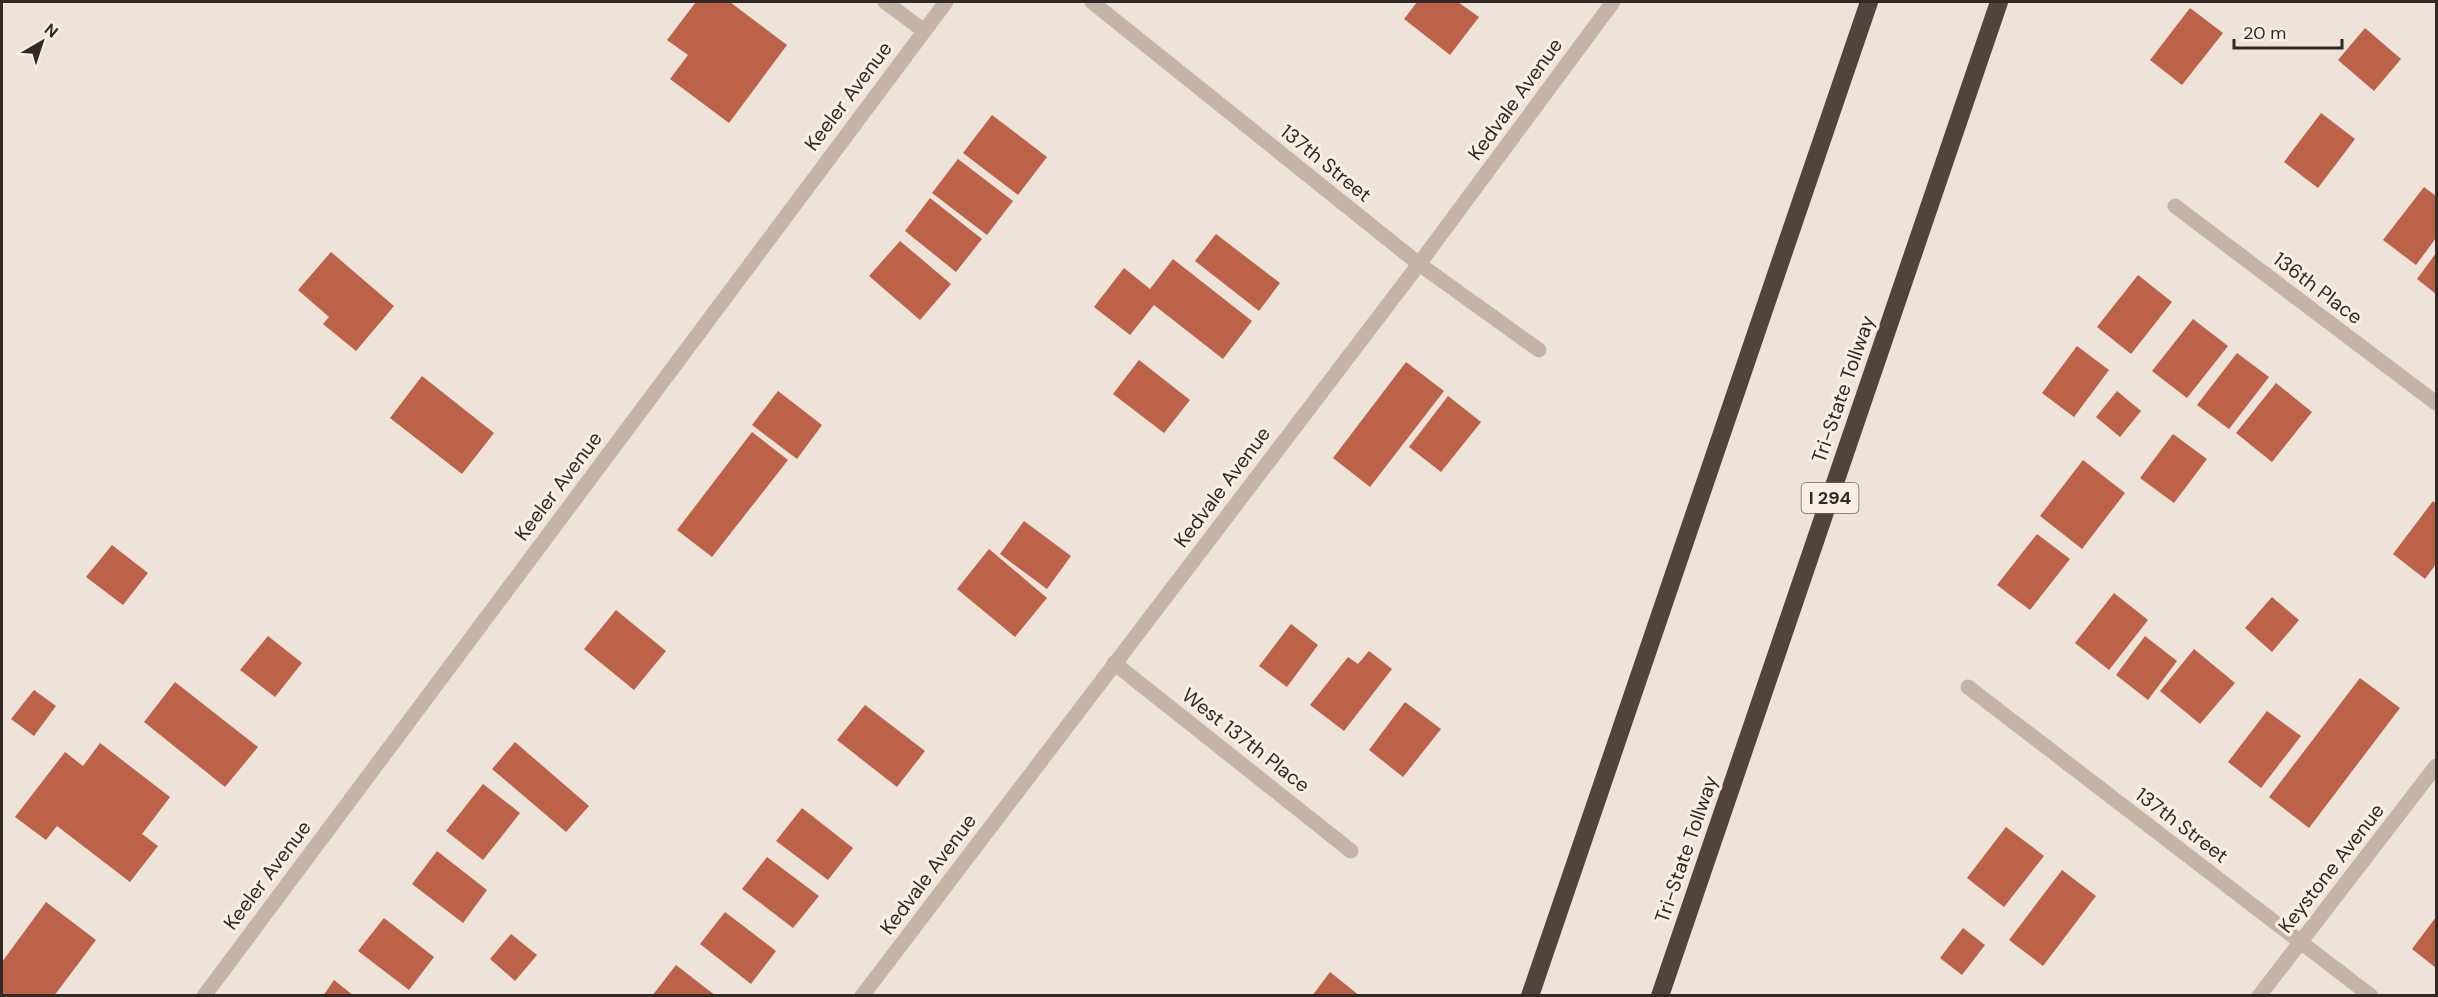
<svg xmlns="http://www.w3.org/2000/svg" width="2438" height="997" viewBox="0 0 2438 997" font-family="'DM Sans',sans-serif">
<rect width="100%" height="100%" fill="#eee3d8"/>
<g fill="#bb6249">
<polygon points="696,2 730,2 787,45 729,123 670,79 688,55 667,40"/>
<polygon points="1417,2 1458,2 1479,17 1450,55 1404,19"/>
<polygon points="2190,8 2223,33 2182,85 2150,60"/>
<polygon points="2365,28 2401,59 2374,91 2338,60"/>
<polygon points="2321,113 2355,139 2318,188 2284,162"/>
<polygon points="992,115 1047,157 1018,195 963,153"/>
<polygon points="958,159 1013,201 987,235 932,193"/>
<polygon points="2424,187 2436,196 2436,238 2416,265 2383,240"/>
<polygon points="930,198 982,239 956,272 905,231"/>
<polygon points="1216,234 1280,283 1259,311 1195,261"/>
<polygon points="900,241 951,284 920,320 869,276"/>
<polygon points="331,252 394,306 356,351 323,324 329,317 298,290"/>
<polygon points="2436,253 2436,294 2417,279"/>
<polygon points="1173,259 1252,321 1223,359 1154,305 1130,335 1094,307 1124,268 1150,289"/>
<polygon points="2138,275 2172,302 2131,354 2097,327"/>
<polygon points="2193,319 2228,346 2187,398 2152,371"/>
<polygon points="2077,346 2109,370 2074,417 2042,393"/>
<polygon points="2237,353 2269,377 2229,429 2197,405"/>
<polygon points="1139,360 1190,400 1164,433 1113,394"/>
<polygon points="1406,362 1444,391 1370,487 1333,458"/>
<polygon points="422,376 494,433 462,474 390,418"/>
<polygon points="2276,383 2312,412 2272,462 2236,433"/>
<polygon points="778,391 822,425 797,459 752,425"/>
<polygon points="2117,391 2141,411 2120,437 2096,417"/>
<polygon points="1448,396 1481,422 1441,472 1409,447"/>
<polygon points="752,432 788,460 712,557 677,530"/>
<polygon points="2173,434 2207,459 2174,503 2140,478"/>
<polygon points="2083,460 2125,493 2082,549 2040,516"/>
<polygon points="2433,501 2436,504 2436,564 2425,579 2393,554"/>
<polygon points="1024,521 1071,556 1047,589 1000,554"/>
<polygon points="2037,534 2070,559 2030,610 1997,585"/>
<polygon points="112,545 148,573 123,605 86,577"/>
<polygon points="989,549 1047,598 1015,637 957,589"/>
<polygon points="2114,593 2148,620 2109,670 2075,643"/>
<polygon points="2272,597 2299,620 2272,652 2245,628"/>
<polygon points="616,610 666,651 634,690 584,649"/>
<polygon points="1291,624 1318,645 1287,687 1259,666"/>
<polygon points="268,636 302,663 275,697 240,670"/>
<polygon points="2145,636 2177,661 2148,700 2116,675"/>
<polygon points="2194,649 2235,683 2200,724 2160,691"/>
<polygon points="1369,651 1392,669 1344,731 1310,705 1348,657 1358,664"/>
<polygon points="2360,678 2400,708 2309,828 2269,797"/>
<polygon points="175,682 258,747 225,787 144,722"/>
<polygon points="34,690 56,706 34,736 11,719"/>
<polygon points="1405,702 1441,729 1403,777 1369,750"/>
<polygon points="865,705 925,751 897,787 837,740"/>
<polygon points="2267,711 2301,736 2261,788 2228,762"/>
<polygon points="515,742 589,806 566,832 492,769"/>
<polygon points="100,743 170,797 142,834 158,846 130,882 57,826 46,840 15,817 65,752 83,766"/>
<polygon points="483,784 520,813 483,860 446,831"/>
<polygon points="802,808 853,848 828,880 776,841"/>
<polygon points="2006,827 2044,856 2004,907 1967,878"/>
<polygon points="437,851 487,890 463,923 412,884"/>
<polygon points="767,857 819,896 793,928 742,889"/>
<polygon points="2062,870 2096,896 2043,966 2009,940"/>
<polygon points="46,902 96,940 54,996 2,996 2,962"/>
<polygon points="725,912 776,951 751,984 700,944"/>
<polygon points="2436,917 2436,968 2412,949"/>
<polygon points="384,918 434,957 409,990 358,951"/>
<polygon points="1963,928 1985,945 1962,975 1940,958"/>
<polygon points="511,934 537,955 515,981 490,959"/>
<polygon points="676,965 716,996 652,996"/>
<polygon points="1330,972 1360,996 1312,996"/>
<polygon points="334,980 354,996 323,996"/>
</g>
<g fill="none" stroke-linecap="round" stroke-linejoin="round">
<g stroke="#c5b3a6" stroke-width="15">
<polyline points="885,2 923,30"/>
<polyline points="1092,2 1419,264 1539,350"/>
<polyline points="2175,206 2436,403"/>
<polyline points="1114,663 1351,851"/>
<polyline points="1968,687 2371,996"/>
<polyline points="204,996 946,2"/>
<polyline points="862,996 1419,264 1613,2"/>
<polyline points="2259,996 2436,766"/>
</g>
<g stroke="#52433e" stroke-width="18">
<polyline points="1530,996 1869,2"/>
<polyline points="1660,996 1999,2"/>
</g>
</g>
<g text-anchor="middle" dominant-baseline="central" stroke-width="6" stroke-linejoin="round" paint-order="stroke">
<rect fill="#f7eee4" stroke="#6d645f" stroke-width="1.5" x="1801.5" y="483" width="57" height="30" rx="4.5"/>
<g font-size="18" font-weight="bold" fill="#322926">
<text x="1830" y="498">I 294</text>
</g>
<g font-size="20" fill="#322926" stroke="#f7eee4">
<text transform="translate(848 96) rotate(-53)">Keeler Avenue</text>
<text transform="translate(1515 99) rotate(-54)">Kedvale Avenue</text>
<text transform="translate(1326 163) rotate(39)">137th Street</text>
<text transform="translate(2318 288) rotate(37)">136th Place</text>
<text transform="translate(1843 389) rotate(-71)">Tri-State Tollway</text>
<text transform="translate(558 486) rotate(-53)">Keeler Avenue</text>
<text transform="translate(1222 487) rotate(-53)">Kedvale Avenue</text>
<text transform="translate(1246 740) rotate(38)">West 137th Place</text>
<text transform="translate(2182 825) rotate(37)">137th Street</text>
<text transform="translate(1686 849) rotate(-71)">Tri-State Tollway</text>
<text transform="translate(2331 868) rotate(-52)">Keystone Avenue</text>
<text transform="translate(928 874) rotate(-53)">Kedvale Avenue</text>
<text transform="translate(267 875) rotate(-53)">Keeler Avenue</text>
</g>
</g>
<rect width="2438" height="997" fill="none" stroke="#322926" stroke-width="6"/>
<g transform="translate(42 42) rotate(39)" stroke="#f7eee4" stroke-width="4.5" paint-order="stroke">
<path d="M0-4.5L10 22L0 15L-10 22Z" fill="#322926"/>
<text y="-9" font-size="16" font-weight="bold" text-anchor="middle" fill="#322926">N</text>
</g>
<path d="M2234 39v9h108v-9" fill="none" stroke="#322926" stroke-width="3"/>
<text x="2243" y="39" font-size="18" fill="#322926" stroke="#f7eee4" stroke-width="4.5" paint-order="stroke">20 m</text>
</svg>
